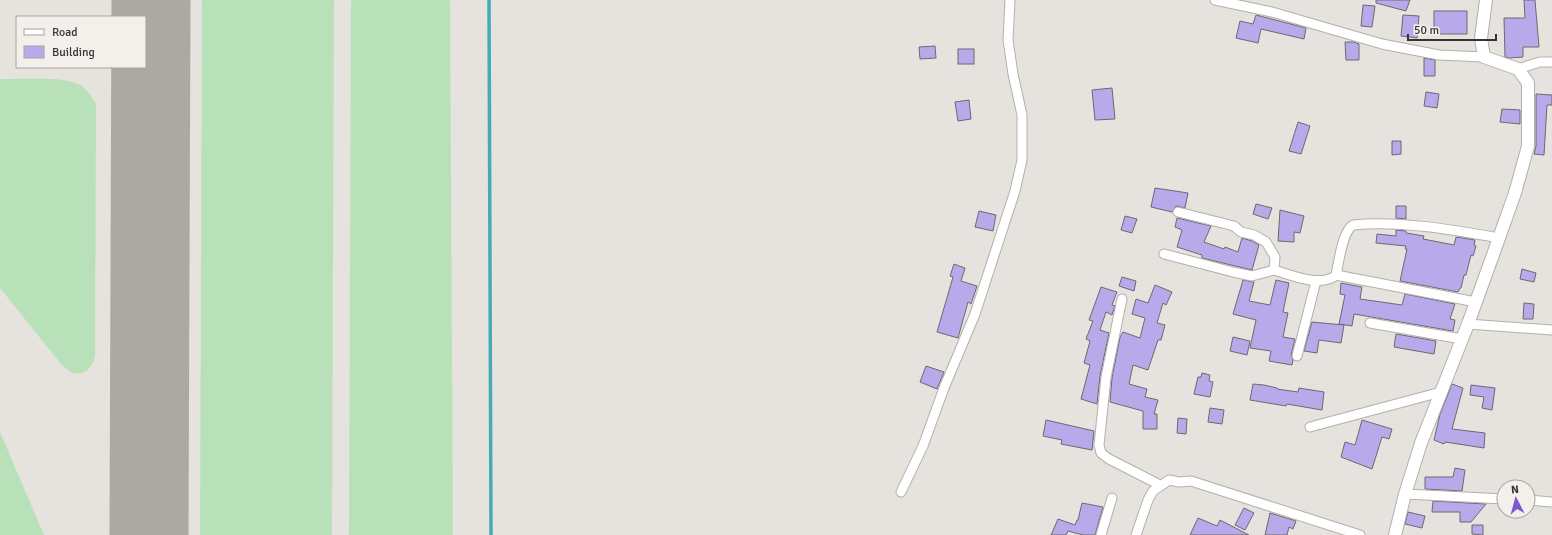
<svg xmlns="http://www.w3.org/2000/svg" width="1552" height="535" viewBox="0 0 1552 535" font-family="Signika,sans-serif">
<rect width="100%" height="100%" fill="#e6e2dd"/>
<g fill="#b9e1b9">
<polygon points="202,0 334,0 332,535 200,535"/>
<polygon points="351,0 450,0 453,535 349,535"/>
<path d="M 0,79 C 19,79 62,76 78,84 C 87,88 91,96 96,104 L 95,354 C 94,366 85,378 71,372 C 67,370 64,366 61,364 L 0,288 Z"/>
<polygon points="0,432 44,535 0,535"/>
</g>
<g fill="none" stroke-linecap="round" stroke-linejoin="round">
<polyline stroke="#43abb4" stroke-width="3.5" points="489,0 491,535"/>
<polyline stroke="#aca8a4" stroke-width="32" points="133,67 144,86 150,107"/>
<polyline stroke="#aca8a4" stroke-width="79" points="149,535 151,0"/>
</g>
<g fill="#b8a9eb" stroke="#6b6a6f">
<polygon points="1376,0 1410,0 1406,11 1376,3"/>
<polygon points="1524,0 1535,0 1539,47 1523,47 1523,57 1509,58 1505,57 1504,18 1525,18"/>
<polygon points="1363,5 1375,6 1372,27 1361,26"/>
<rect x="1434" y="11" width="33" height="23"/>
<polygon points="1256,15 1306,28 1304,39 1261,29 1258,43 1236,38 1240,21 1253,24"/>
<polygon points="1403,15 1419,16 1417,38 1401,36"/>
<polygon points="1345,42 1353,42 1359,44 1359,60 1346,60"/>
<polygon points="935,46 936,58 920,59 919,47"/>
<rect x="958" y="49" width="16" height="15"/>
<polygon points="1424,58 1435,60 1435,76 1424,76"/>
<polygon points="1112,88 1115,119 1095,120 1092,90"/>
<polygon points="1426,92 1439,94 1437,108 1424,106"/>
<polygon points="1536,94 1552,95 1552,105 1547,105 1544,155 1534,154 1536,146"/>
<polygon points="969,100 971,119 958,121 955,102"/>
<polygon points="1502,109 1520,110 1520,124 1500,122"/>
<polygon points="1298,122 1310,126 1301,154 1289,151"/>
<polygon points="1392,141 1401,141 1401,154 1392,155"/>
<polygon points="1155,188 1188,193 1185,208 1176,206 1172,212 1151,207"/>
<polygon points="1256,204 1272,208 1268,219 1253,214"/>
<polygon points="1396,206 1406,206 1406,219 1396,218"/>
<polygon points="1280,210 1304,216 1300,233 1294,232 1294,242 1278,241"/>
<polygon points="979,211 996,215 993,231 975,227"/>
<polygon points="1125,216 1137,219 1132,233 1121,230"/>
<polygon points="1177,218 1211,226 1204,242 1224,249 1225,247 1238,252 1242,238 1252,241 1259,245 1252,270 1202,258 1202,255 1177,247 1182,230 1175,227"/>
<polygon points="1396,230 1406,231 1406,233 1424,236 1423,239 1454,245 1456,237 1475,240 1474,245 1476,246 1473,256 1471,255 1466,275 1464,275 1461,288 1460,288 1458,292 1400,281 1407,249 1405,249 1406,246 1376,243 1377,234 1396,236"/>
<polygon points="954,264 965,268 961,281 977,286 971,304 968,302 958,338 937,332 953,277 950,276"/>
<polygon points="1522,269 1536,273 1534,282 1520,279"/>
<polygon points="1122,277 1136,281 1134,291 1119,286"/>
<polygon points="1243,280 1254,282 1249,301 1270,305 1276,280 1289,283 1283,312 1288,313 1283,337 1295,339 1291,355 1293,360 1292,365 1269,361 1271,351 1250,348 1256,320 1233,314"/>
<polygon points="1341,283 1362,287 1360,299 1402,305 1405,294 1455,304 1450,319 1455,320 1453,331 1354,314 1352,326 1339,324 1345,295 1340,294"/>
<polygon points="1155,285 1172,292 1166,305 1163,303 1157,323 1165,325 1161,340 1158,340 1148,370 1133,365 1129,384 1147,389 1145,397 1158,400 1154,414 1157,414 1157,429 1143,429 1143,411 1110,402 1112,378 1120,337 1123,332 1140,338 1145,318 1132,314 1136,299 1148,303"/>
<polygon points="1101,287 1117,292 1112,305 1115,306 1112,315 1106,312 1100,330 1109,333 1100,376 1097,404 1081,399 1090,365 1084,363 1090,341 1086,339 1093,321 1089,320"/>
<polygon points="1524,303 1534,304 1533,319 1523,319"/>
<polygon points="1312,322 1344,325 1341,343 1319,340 1317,353 1304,351"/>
<polygon points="1396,334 1436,341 1434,354 1394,347"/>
<polygon points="1233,337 1250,341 1247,355 1230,351"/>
<polygon points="926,366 944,372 937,389 920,382"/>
<polygon points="1202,373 1210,375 1209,381 1213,382 1210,397 1194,394 1198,377 1201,377"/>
<polygon points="1253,384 1264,385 1277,388 1277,389 1298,392 1299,388 1324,392 1322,410 1287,404 1286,406 1250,400"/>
<polygon points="1452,384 1463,388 1452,429 1485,433 1484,448 1445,442 1444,444 1434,440 1440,414"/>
<polygon points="1471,385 1495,388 1492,410 1482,408 1484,397 1470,395"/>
<polygon points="1210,408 1224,410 1222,424 1208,422"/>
<polygon points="1178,418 1187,419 1186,434 1177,433"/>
<polygon points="1046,420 1094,431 1092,450 1061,444 1062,440 1043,436"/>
<polygon points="1362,420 1392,429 1389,439 1382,437 1372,469 1341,457 1345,442 1355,445"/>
<polygon points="1455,468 1465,470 1462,491 1425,489 1425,477 1453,477"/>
<polygon points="1433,501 1486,504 1471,522 1460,522 1460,512 1432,512"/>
<polygon points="1082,503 1103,507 1095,535 1083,535 1068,531 1066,535 1051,535 1058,519 1075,525 1077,520 1078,520"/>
<polygon points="1244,508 1254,513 1245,530 1235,525"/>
<polygon points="1408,512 1425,516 1422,528 1405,524"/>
<polygon points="1270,513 1296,521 1293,529 1289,527 1287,535 1265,535"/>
<polygon points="1198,518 1217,526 1220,520 1249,535 1190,535"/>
<polygon points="1472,525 1483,525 1483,535 1472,534"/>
</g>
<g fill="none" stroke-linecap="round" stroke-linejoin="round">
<g stroke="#b3b0ab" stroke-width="11">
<g id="minor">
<polyline points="1215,0 1272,12 1382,44 1439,55 1484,57"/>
<polyline points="1518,69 1540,62 1552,62"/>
<path d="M 1178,212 L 1234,226 L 1241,232 L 1254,235 L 1266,242 L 1275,257 L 1274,270 C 1290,275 1322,288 1336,275 C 1339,262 1342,232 1353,225 C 1398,220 1454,230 1499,238"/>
<polyline points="1164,254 1233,272 1252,276 1274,270"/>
<polyline points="1336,275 1476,302"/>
<polyline points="1122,299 1106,377 1099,445 1101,453 1109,459 1160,485"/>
<polyline points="1370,323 1462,339"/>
<polyline points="1468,324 1552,330"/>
<polyline points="1297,356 1316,281"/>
<polyline points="1310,427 1441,392"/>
<polyline points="901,492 923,446 944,388 975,314 1015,191 1022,160 1022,115 1013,74 1008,40 1010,0"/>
<polyline points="1405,494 1504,499"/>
<polyline points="1528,500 1552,502"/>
<polyline points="1101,535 1112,498"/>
<polyline points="1136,535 1148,500 1153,491 1169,480 1179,482 1191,481 1360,535"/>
</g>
</g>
<g stroke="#b3b0ab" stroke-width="14">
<polyline id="tertiary" points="1395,535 1405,494 1421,443 1468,324 1494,252 1515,193 1528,146 1528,83 1518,69 1484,57 1481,38 1486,0"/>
</g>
<use href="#minor" stroke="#fff" stroke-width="9"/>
<use href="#tertiary" stroke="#fff" stroke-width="12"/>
</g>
<rect x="16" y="16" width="130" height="52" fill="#f3efea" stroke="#a7a4a0"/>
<rect x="24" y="29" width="20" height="6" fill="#ffffff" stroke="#a7a4a0"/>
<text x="52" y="36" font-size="12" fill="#343331">Road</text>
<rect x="24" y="46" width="20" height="12" fill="#b8a9eb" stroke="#a7a4a0"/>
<text x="52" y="56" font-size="12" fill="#343331">Building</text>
<g transform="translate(1516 499) rotate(354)"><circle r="19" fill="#f3efea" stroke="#a7a4a0"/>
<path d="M0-3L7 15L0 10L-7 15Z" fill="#7e57d1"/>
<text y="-6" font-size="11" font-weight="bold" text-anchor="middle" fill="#343331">N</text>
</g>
<path d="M1408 34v6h88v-6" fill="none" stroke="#343331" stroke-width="2"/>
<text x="1414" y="34" font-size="12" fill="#343331" stroke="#f3efea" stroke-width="3" paint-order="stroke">50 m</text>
</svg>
